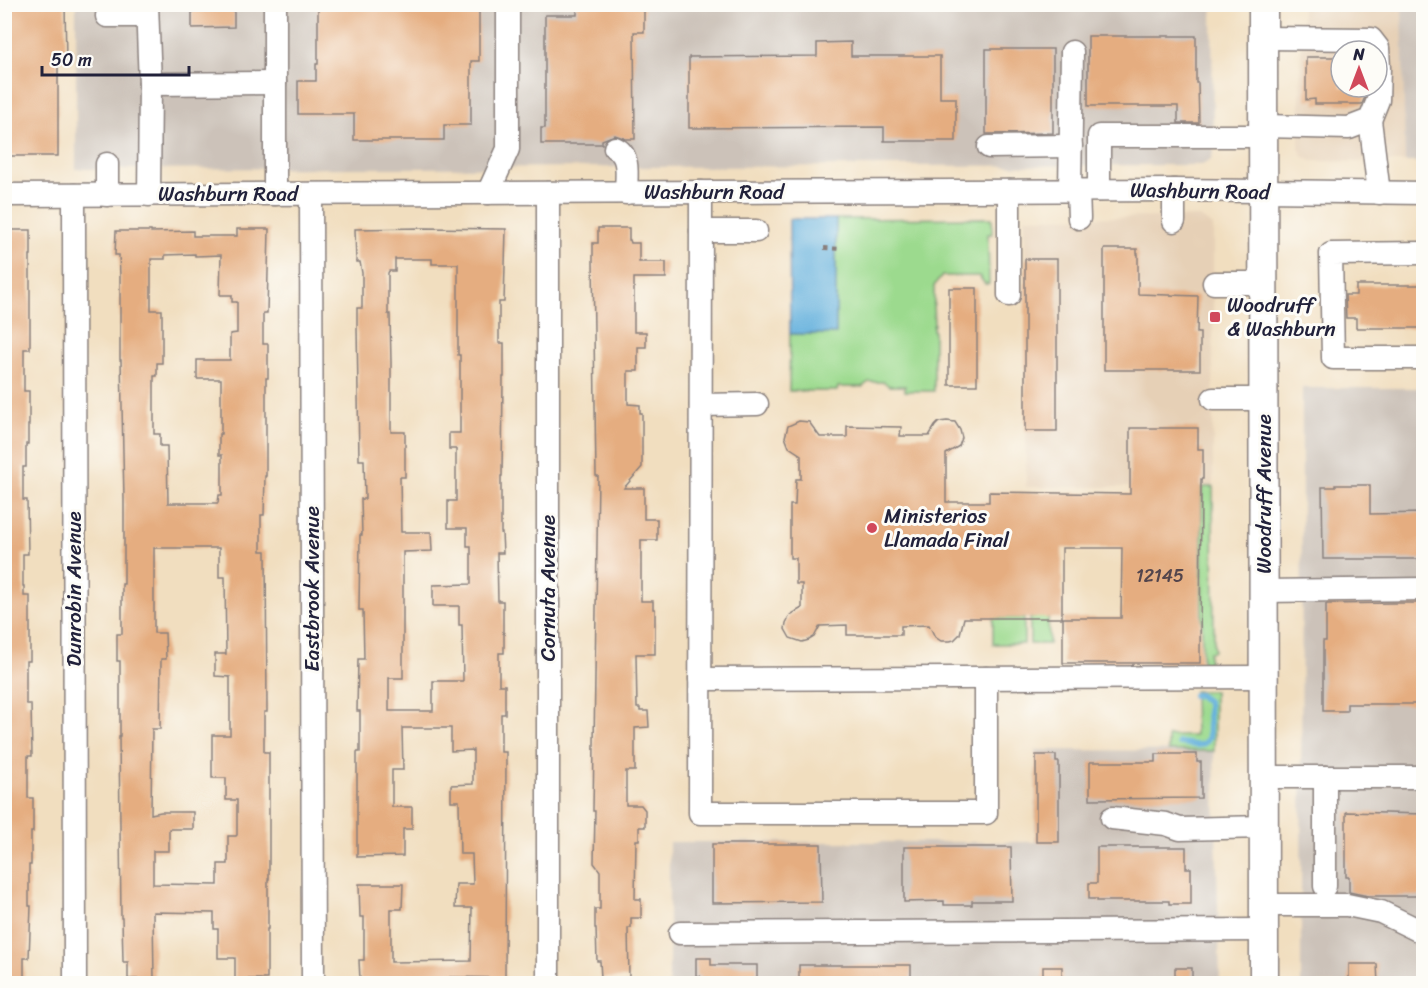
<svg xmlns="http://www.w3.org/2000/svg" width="1428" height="988" viewBox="0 0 1428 988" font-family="Sriracha,sans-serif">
<rect width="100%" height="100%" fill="#fdfcf7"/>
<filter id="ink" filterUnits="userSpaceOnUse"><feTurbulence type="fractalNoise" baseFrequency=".0167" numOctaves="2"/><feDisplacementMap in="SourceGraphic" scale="12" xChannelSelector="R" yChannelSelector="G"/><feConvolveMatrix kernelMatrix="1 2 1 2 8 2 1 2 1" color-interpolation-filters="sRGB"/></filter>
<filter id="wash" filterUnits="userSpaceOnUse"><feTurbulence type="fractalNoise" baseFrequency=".008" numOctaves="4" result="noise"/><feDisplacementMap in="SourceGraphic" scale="24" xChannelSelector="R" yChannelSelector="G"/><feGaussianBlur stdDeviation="1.35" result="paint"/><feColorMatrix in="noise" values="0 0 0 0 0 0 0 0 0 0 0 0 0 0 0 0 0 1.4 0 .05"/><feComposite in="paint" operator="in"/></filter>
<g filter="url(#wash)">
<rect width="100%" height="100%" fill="#f1debf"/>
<g fill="#e6d0b6" fill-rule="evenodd">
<path d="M 1302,5 L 1402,5 L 1405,162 L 1311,161 L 1303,156 L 1299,148 ZM 1341,51 L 1377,51 L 1377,87 L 1341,87 Z"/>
<polygon points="1200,217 1213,226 1213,487 1026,487 1025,218"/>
</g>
<g fill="#ccc2b9">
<polygon points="76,5 1212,5 1213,152 1211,160 1202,165 76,169"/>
<polygon points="1402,5 1423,5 1423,162 1405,162"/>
<polygon points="1302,388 1423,388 1423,983 1301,984"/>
<polygon points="1036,750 1214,751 1220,983 669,984 669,842 1035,842"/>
</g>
<g fill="#9cda8e" stroke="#5f7e64" stroke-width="1.5">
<polygon points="992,218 992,234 988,234 989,284 985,284 979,276 942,276 934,286 934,304 933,304 934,325 933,325 933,331 934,332 934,391 905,391 905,386 889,386 884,382 869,382 862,387 838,387 837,391 789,391 790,334 836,334 836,219"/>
<polygon points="1202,487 1213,487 1214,651 1209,652 1209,663 1202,663"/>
<polygon points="1035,615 1048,615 1049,644 1030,644 1030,618 1034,618"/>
<rect x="993" y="618" width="31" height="26"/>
<polygon points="1194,691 1214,691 1214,751 1168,751 1168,736 1195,736"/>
</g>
<polygon fill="#64b0dd" stroke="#43698c" stroke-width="1.5" points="789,219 836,219 836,334 790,334"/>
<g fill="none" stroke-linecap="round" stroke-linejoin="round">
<path stroke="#64b0dd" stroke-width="6" d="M 1179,743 C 1191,743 1202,751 1209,737 L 1208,702 L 1199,695 L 1194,695"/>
</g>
<g id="blocks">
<g fill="#e5ad80" fill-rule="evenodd">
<polygon points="4,4 65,4 66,60 58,60 58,156 4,156"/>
<polygon points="192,4 234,4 234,27 192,28"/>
<polygon points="318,4 479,4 479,61 471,61 471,125 444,125 444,140 354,140 354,114 298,114 298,81 316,81 316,64 318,64"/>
<polygon points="577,4 644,4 644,32 634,32 635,139 626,139 615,135 602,140 602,144 541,144 541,128 545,128 545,15 577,15"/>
<polygon points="1088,36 1196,36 1196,83 1198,83 1199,123 1178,123 1178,106 1088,106"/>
<polygon points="851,42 851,56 940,56 940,98 956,98 956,141 884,141 884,127 689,128 689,57 817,56 817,43"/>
<polygon points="986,49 1053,49 1053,133 986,134"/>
<polygon points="1306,57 1341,57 1341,87 1365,87 1365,97 1362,104 1315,104 1315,99 1306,100"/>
<path d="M 423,228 L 506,229 L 504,302 L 499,302 L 499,343 L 504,343 L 504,377 L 503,377 L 502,476 L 501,476 L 501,533 L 502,533 L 503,553 L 497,553 L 498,601 L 503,601 L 503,633 L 504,633 L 504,653 L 499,653 L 499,685 L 505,685 L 505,714 L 501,714 L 501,752 L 506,752 L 505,978 L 450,977 L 450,981 L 431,981 L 431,984 L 411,984 L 411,979 L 360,980 L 359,960 L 364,960 L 364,917 L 360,917 L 359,884 L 403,884 L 402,909 L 391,909 L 391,962 L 471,961 L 472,908 L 455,908 L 456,884 L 473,884 L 472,854 L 460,854 L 459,801 L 451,801 L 451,785 L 473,784 L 473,750 L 451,751 L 451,728 L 402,728 L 403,770 L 392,770 L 392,807 L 412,807 L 412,829 L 403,829 L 403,856 L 357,857 L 357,752 L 360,752 L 360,711 L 357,711 L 358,659 L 364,659 L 363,610 L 359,610 L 360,535 L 362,535 L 361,499 L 365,499 L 364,460 L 359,460 L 357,327 L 357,308 L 362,308 L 362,273 L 360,262 L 356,262 L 355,229 ZM 395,259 L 432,259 L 432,264 L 458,264 L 458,355 L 460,355 L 460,433 L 449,433 L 449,449 L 456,449 L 456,501 L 448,501 L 448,528 L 467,528 L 467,546 L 471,546 L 471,584 L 433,585 L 433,606 L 459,606 L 459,625 L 462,625 L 463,681 L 433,681 L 433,711 L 389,711 L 389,678 L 403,678 L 403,552 L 432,551 L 431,532 L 401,532 L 400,477 L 405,477 L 405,432 L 391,432 L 391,363 L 390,314 L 388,314 L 388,273 L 389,271 L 395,271 Z"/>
<polygon points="598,228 629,228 629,240 630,240 631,243 639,243 639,262 666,262 666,278 634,278 634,332 646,332 646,347 638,347 638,371 628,371 628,404 640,405 640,413 642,413 642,467 624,488 644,488 644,519 657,519 657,540 641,540 641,601 653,601 653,609 655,609 655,654 636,654 637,708 640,708 640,711 648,711 649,727 635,728 635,771 626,771 626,805 641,805 645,810 645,827 639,827 639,840 636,840 635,899 641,899 641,918 631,918 631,928 628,928 629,978 601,978 600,961 597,961 596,928 595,928 595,909 600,909 600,871 594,863 595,811 593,811 598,476 596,476 593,260 593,243 598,243"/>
<path d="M 237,229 L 269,229 L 267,313 L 263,313 L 263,344 L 268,344 L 268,378 L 266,378 L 266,476 L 265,476 L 264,515 L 261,515 L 261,551 L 266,551 L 267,712 L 264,712 L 264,752 L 269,752 L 269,879 L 268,879 L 268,929 L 267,929 L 267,979 L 235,979 L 235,958 L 218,958 L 218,929 L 214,929 L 214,913 L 153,912 L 154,979 L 128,979 L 128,962 L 123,962 L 122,918 L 121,918 L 119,736 L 120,736 L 120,661 L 117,661 L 117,634 L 122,634 L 122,584 L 124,584 L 124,499 L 121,360 L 120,360 L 120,276 L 119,255 L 115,255 L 116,231 L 151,231 L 151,232 L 193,231 L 193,236 L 237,236 ZM 195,254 L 195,256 L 221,255 L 220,295 L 232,295 L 232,302 L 237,302 L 237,333 L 230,334 L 230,360 L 197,360 L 197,379 L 221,379 L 221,434 L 219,434 L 219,455 L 222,455 L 222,495 L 219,495 L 218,503 L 168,503 L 167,446 L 160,446 L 160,434 L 154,434 L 154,376 L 157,376 L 157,363 L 162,363 L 162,310 L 151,310 L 151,259 L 165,259 L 165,255 ZM 154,548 L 219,548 L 219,577 L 225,577 L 226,654 L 215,654 L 215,676 L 230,677 L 230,735 L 212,735 L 212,778 L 226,778 L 226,800 L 237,800 L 237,835 L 236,836 L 228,836 L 228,864 L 218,864 L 218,885 L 153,884 L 153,851 L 169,851 L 169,829 L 193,829 L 193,812 L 161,812 L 151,814 L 152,729 L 160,729 L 161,659 L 166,659 L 165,633 L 154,633 Z"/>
<polygon points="4,230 31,230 31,255 30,255 30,349 24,349 24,391 29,391 29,425 28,425 28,444 26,444 26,467 23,467 23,500 27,500 28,554 23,554 23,586 24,586 24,596 30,596 30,661 26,661 26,704 31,704 32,756 28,756 28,798 33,798 33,832 31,832 31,865 29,865 29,906 31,906 29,958 24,958 24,983 4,983"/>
<polygon points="1104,249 1137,249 1137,254 1138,254 1138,294 1198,296 1197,333 1200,333 1200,370 1104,370"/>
<rect x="1025" y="259" width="32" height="172"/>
<polygon points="1356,285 1424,285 1424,328 1356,328 1356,318 1346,318 1345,295 1356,295"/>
<rect x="949" y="288" width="28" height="97"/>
<polygon points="799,421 809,422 820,437 847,437 847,426 901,427 900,436 929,436 935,426 939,422 947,421 955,422 960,430 962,438 959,446 946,454 946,502 989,502 989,492 1130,494 1130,428 1198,428 1198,449 1203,449 1203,479 1201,479 1200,663 1063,663 1063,618 1121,618 1122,548 1062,548 1062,618 964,618 960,634 954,640 950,641 941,641 935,637 929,625 901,626 901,635 847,635 847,625 820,626 814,637 809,640 802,642 790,638 785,629 786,623 790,615 802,608 802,584 796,584 796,558 790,558 790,505 795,505 796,479 801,479 801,455 789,447 785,437 788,426"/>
<polygon points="1335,485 1370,485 1370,514 1424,513 1424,559 1323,559 1322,487 1335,487"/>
<polygon points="1392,603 1424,603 1424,704 1347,704 1347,711 1323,711 1323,641 1326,641 1326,604"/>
<polygon points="1156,754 1197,754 1197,762 1201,762 1201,798 1090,799 1090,762 1156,762"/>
<polygon points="1036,755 1056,755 1056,762 1059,762 1059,842 1036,842"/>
<polygon points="1346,812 1424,814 1424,896 1368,896 1349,892 1349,877 1346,877"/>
<polygon points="712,844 821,844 822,902 712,903"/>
<polygon points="904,847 1011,847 1012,901 972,901 972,905 944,905 944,901 904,902"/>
<polygon points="1097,847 1186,847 1186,868 1191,868 1191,904 1169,904 1169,901 1097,901 1097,899 1089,899 1089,883 1097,883"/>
<polygon points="696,958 711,958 711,965 757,965 757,984 700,984 700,976 696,976"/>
<polygon points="1349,964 1377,964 1378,984 1349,984"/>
<rect x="799" y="965" width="112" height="19"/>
<rect x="1043" y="967" width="19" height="17"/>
<rect x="1175" y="968" width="17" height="16"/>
</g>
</g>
</g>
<g filter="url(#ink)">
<use href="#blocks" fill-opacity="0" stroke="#8a807d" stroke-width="1.5"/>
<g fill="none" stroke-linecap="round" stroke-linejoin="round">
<g stroke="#8a807d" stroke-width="25">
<g id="minor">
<polyline points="147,4 150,84 149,195"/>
<polyline points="275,4 275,194"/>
<polyline points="107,16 147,16"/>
<polyline points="1263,38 1371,39 1378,48 1379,68 1378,100 1370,120 1349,128 1263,126"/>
<polyline points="150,84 275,83"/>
<polyline points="1370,120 1379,193"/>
<polyline points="989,147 1071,146"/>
<path d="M 615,148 C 631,155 626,178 626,193"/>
<polyline points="1070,190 1072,52"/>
<polyline points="1078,190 1079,218"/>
<polyline points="1099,190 1099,136 1263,136"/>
<polyline points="1174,190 1174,221"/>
<polyline points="1009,191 1009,295"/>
<polyline points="701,192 700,813 986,813 986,678"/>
<polyline points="488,193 508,149 508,4"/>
<polyline points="311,194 313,984"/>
<polyline points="4,195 1174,190 1424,193"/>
<polyline points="74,195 75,984"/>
<polyline points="107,195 107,164"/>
<polyline points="701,231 756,231"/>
<polyline points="1424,253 1331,254 1333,358 1424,358"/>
<polyline points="1214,283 1264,283"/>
<polyline points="1213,399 1264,399"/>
<polyline points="701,405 757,404"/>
<polyline points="1264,591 1424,589"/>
<polyline points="700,679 1264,677"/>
<polyline points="1264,777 1424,777"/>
<polyline points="1325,777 1325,886"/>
<polyline points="1112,818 1166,824 1180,829 1264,827"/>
<polyline points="1264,905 1347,905 1381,912 1424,933"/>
<polyline points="680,933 1264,930"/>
<polyline points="548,984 548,193"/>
</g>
</g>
<g stroke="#8a807d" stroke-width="31">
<polyline id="major" points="1263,4 1264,984"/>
</g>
<polyline stroke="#8a807d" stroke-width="4" stroke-dasharray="4.5 4.5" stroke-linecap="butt" points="824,248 840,249"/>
<use href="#minor" stroke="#fff" stroke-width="22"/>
<use href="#major" stroke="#fff" stroke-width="28"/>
</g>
</g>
<g fill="#d1495b" stroke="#fdfcf7" stroke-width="2">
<rect x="1209" y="311" width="12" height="12" rx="3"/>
<circle cx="872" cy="528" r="6"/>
</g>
<g text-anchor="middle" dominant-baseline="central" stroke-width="6" stroke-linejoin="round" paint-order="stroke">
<g font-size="18" fill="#53454c">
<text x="1160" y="576">12145</text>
</g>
<g font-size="21" fill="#22223b" stroke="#fdfcf7">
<text transform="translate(1200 191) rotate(1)">Washburn Road</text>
<text x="714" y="192">Washburn Road</text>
<text x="228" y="194">Washburn Road</text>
<text transform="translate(1264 494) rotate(-90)">Woodruff Avenue</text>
<text transform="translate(548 588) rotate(-90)">Cornuta Avenue</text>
<text transform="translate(74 589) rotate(-90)">Dunrobin Avenue</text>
<text transform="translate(312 589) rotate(-90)">Eastbrook Avenue</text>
</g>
<g font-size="21" fill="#22223b" stroke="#fdfcf7" text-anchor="start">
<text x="1227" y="305">Woodruff<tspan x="1227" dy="24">&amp; Washburn</tspan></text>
<text x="884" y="516">Ministerios<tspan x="884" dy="24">Llamada Final</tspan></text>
</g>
</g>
<rect width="1428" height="988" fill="none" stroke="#fdfcf7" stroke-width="24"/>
<g transform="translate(1359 69)"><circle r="28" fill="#fdfcf7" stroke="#a5a5ac" stroke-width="1.5"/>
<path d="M0-4.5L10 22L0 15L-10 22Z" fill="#d1495b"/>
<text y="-9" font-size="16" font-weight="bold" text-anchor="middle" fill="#22223b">N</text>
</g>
<path d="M42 66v9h147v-9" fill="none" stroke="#22223b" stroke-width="3"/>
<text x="51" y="66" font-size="18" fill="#22223b" stroke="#fdfcf7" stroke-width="4.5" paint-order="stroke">50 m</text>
</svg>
